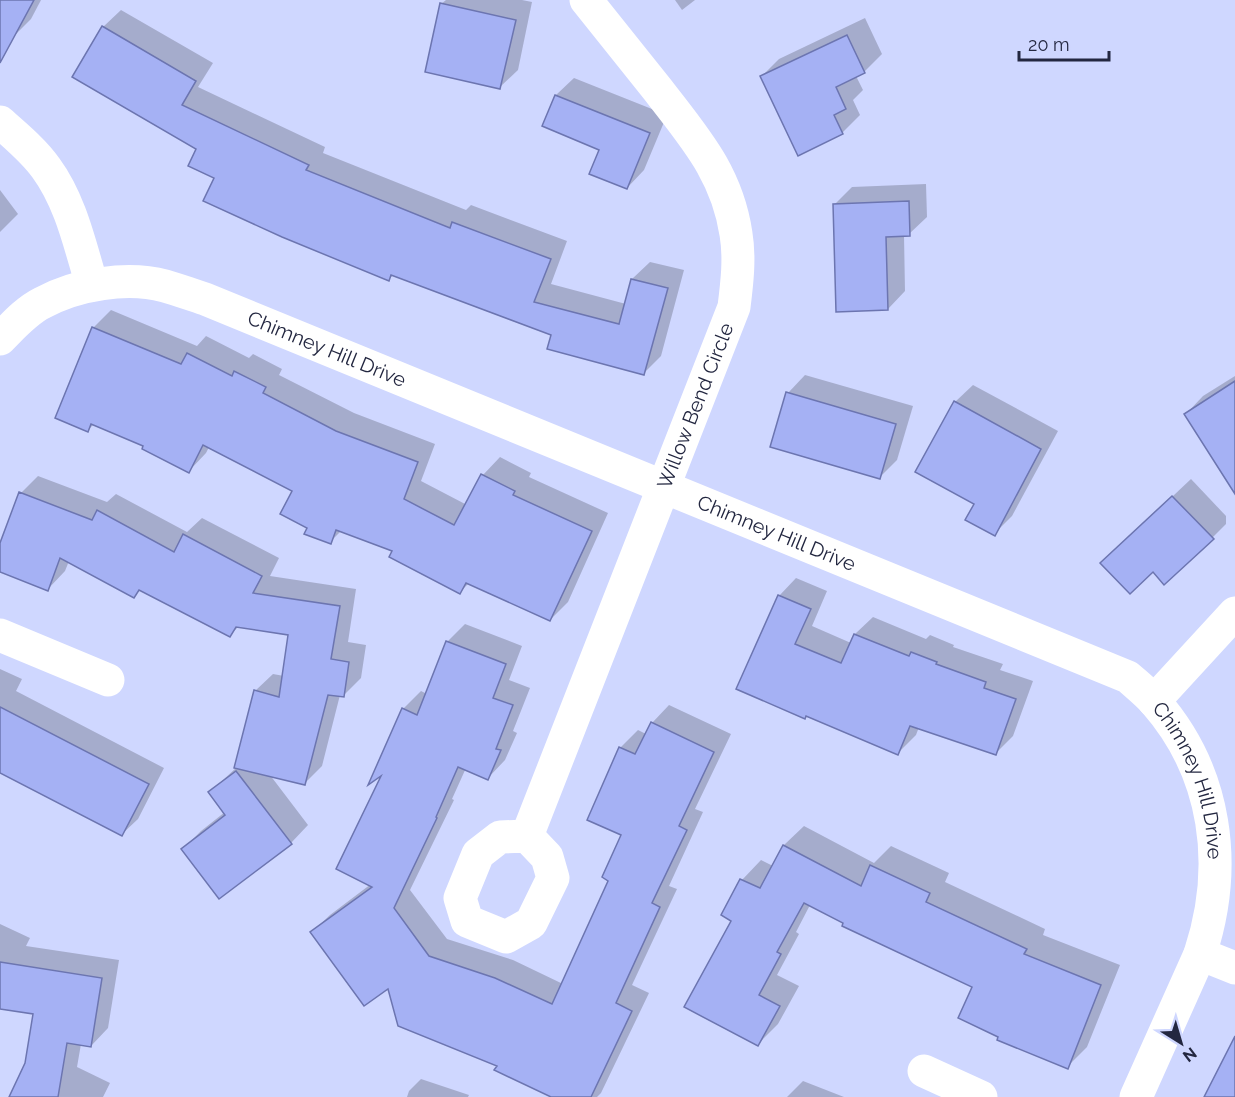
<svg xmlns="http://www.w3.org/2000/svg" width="1235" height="1097" viewBox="0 0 1235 1097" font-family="Raleway,sans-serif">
<rect width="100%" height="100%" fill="#cfd7ff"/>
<g fill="#0003">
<polygon points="0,0 41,0 31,19 13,37 0,30"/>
<polygon points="446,0 522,0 532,2 518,70 500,87 441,4"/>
<polygon points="675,0 695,0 682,10"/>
<polygon points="121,10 213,63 198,87 325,147 323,153 466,210 471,205 567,241 551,284 626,304 632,279 650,262 684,270 661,356 644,373 553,334 394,274 389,279 216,177 198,148 103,27"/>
<polygon points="865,18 882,54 864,72 856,76 863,90 853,100 860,115 842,133 761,77 779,59"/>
<polygon points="574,78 667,115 644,170 627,188 601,149 544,126 556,95"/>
<polygon points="926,184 927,217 909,234 904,235 905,291 888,309 834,205 852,187"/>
<polygon points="0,190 18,214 0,232"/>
<polygon points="111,310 197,346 206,336 249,358 253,354 282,369 279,375 354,413 435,444 421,481 467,505 483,475 500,457 531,473 529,477 608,513 568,602 550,620 469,583 460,592 395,550 341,531 330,542 309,527 294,491 209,447 206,453 189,471 145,445 94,424 88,430 93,328"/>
<polygon points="805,375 913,406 897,460 879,478 788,393"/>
<polygon points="1235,376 1235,492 1186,414 1203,396"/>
<polygon points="973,385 1058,431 1012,516 994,534 976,503 955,402"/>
<polygon points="38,476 107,502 116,494 187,532 202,518 279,558 270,576 356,589 348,642 366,645 361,678 343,696 340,695 322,766 305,783 270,775 308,825 291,843 183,849 201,831 225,812 210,792 236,768 255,691 273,674 284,676 290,633 239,626 230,635 141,589 134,596 69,561 65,571 48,589 0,571 0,548 21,493"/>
<polygon points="1191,479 1226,516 1226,524 1208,542 1120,546"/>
<polygon points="796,578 827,591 812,626 851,643 855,634 873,617 926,639 930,635 954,645 953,647 1003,664 1000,670 1033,681 1013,736 996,753 919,727 916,735 898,753 806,715 779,596"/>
<polygon points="465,624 522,646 509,680 530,688 513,731 517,733 505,760 488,778 466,768 452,799 454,800 410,890 447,939 513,960 563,984 610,880 623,835 589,819 620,748 638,730 646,734 652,723 669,705 731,734 695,809 703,812 669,886 677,889 632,985 649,993 601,1093 597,1097 555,1097 499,1065 312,932 330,915 371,884 385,771 403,709 421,691 427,694 447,642"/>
<polygon points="0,669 22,679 16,691 164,768 138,819 122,834 0,772"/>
<polygon points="804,826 874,863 891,846 949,873 945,882 1045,929 1043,935 1120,965 1087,1047 1067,1067 974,986 810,905 796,932 799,934 777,975 799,986 778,1024 758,1044 733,920 723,915 742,880 761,860 773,866 784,845"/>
<polygon points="0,924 30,938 26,946 119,960 108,1028 91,1046 81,1044 77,1067 110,1083 103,1097 11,1097 27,1063 35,1013 0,1007"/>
<polygon points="421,1079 469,1095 468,1097 407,1097 409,1091"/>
<polygon points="803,1081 844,1097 787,1097"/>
</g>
<g fill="#a5b1f4" stroke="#6c75b0" stroke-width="1.5">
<polygon points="0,0 34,0 0,63"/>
<polygon points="440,3 516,20 500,89 425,72"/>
<polygon points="102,26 196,81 182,105 309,165 306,170 450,228 452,222 551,259 534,302 619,324 631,279 668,288 644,375 547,349 551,335 391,275 389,281 282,237 203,201 214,178 188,166 196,149 72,77"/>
<polygon points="847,35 865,73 836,87 846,109 834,115 843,134 798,156 760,76"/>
<polygon points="555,95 650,133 627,189 589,174 599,150 542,126"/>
<polygon points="909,201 910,236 886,237 888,310 836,312 833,204"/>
<polygon points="92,327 181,364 187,353 232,376 234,371 266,387 263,393 336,431 418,462 404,499 454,525 481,474 515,491 513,495 592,531 550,621 466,583 460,594 389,557 392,551 336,530 331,544 304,534 307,528 280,514 292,491 203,445 189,473 142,449 143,446 91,424 88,432 55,418"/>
<polygon points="1235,381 1235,494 1184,414"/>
<polygon points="786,392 896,424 880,479 770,447"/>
<polygon points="954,401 1041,449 995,536 965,520 974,504 915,472"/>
<polygon points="19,492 92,520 97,510 174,552 183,534 262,576 253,593 340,606 331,659 349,662 344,697 328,695 305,785 234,768 254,690 279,697 288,635 236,627 230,637 139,590 134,598 60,558 48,591 0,572 0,543"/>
<polygon points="1172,496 1214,539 1164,585 1153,572 1130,594 1100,563"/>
<polygon points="778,595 811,609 795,644 841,663 854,634 909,656 911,652 937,662 936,664 986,682 984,688 1016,699 996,755 910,726 898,755 806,716 805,719 736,689"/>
<polygon points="446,641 506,664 493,698 513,705 496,749 501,750 488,780 458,767 436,817 437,818 394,908 429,956 495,978 552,1004 608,881 602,877 621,835 587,820 619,747 635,754 651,722 714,752 679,826 687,830 652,903 660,907 616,1003 632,1011 591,1097 551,1097 494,1070 497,1066 398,1026 388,989 364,1006 310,932 372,887 336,869 381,776 368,785 402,708 417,715"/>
<polygon points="0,707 149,784 122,836 0,773"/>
<polygon points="236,771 292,844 219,899 181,849 225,815 208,792"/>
<polygon points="783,845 861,886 870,865 930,893 926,902 1027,949 1024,954 1101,985 1068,1069 997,1040 998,1037 958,1018 972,987 842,926 843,923 804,903 777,952 781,954 759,995 780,1006 758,1046 684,1007 731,921 721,915 740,879 760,888"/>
<polygon points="0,962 102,978 91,1047 67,1043 58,1097 9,1097 25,1063 33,1014 0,1009"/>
<polygon points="1235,1036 1235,1097 1204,1097"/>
</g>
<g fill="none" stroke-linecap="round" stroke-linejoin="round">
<g stroke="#fff" stroke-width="33">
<path d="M 0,122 C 16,136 34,151 46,168 C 71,202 80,246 92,285"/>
<path id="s1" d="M 0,339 C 13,326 26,311 42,303 C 77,284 127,276 165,286 C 179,290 192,295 205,299 L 1128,677 C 1137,685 1147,693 1155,702 C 1217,773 1229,866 1200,954 L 1136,1097"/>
<polyline points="0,635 108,680"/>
<polyline points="1154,701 1235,613"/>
<path id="s2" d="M 527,836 L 734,307 C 737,283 740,258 736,234 C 727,173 694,137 658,90 C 634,60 610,30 586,0"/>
<polygon points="527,836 547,857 553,878 531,923 506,937 467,921 460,898 478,854 500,837"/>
<polyline points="1200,954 1235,968"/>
<polyline points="924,1071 981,1097"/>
</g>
</g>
<g text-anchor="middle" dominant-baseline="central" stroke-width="4.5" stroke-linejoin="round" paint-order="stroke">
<g font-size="20" fill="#232740" stroke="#cfd7ff">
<text stroke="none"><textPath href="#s1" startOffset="356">Chimney Hill Drive</textPath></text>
<text stroke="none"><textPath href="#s2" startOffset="462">Willow Bend Circle</textPath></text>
<text stroke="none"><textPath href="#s1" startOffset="842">Chimney Hill Drive</textPath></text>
<text stroke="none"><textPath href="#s1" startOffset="1346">Chimney Hill Drive</textPath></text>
</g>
</g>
<g transform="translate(1181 1043) rotate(143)" stroke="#cfd7ff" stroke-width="4.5" paint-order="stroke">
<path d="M0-4.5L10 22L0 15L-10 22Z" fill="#232740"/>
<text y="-9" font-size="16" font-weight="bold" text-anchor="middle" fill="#232740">N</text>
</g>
<path d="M1019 51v9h90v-9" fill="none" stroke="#232740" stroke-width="3"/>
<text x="1028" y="51" font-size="18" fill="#232740" stroke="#cfd7ff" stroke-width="4.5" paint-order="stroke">20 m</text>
</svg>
